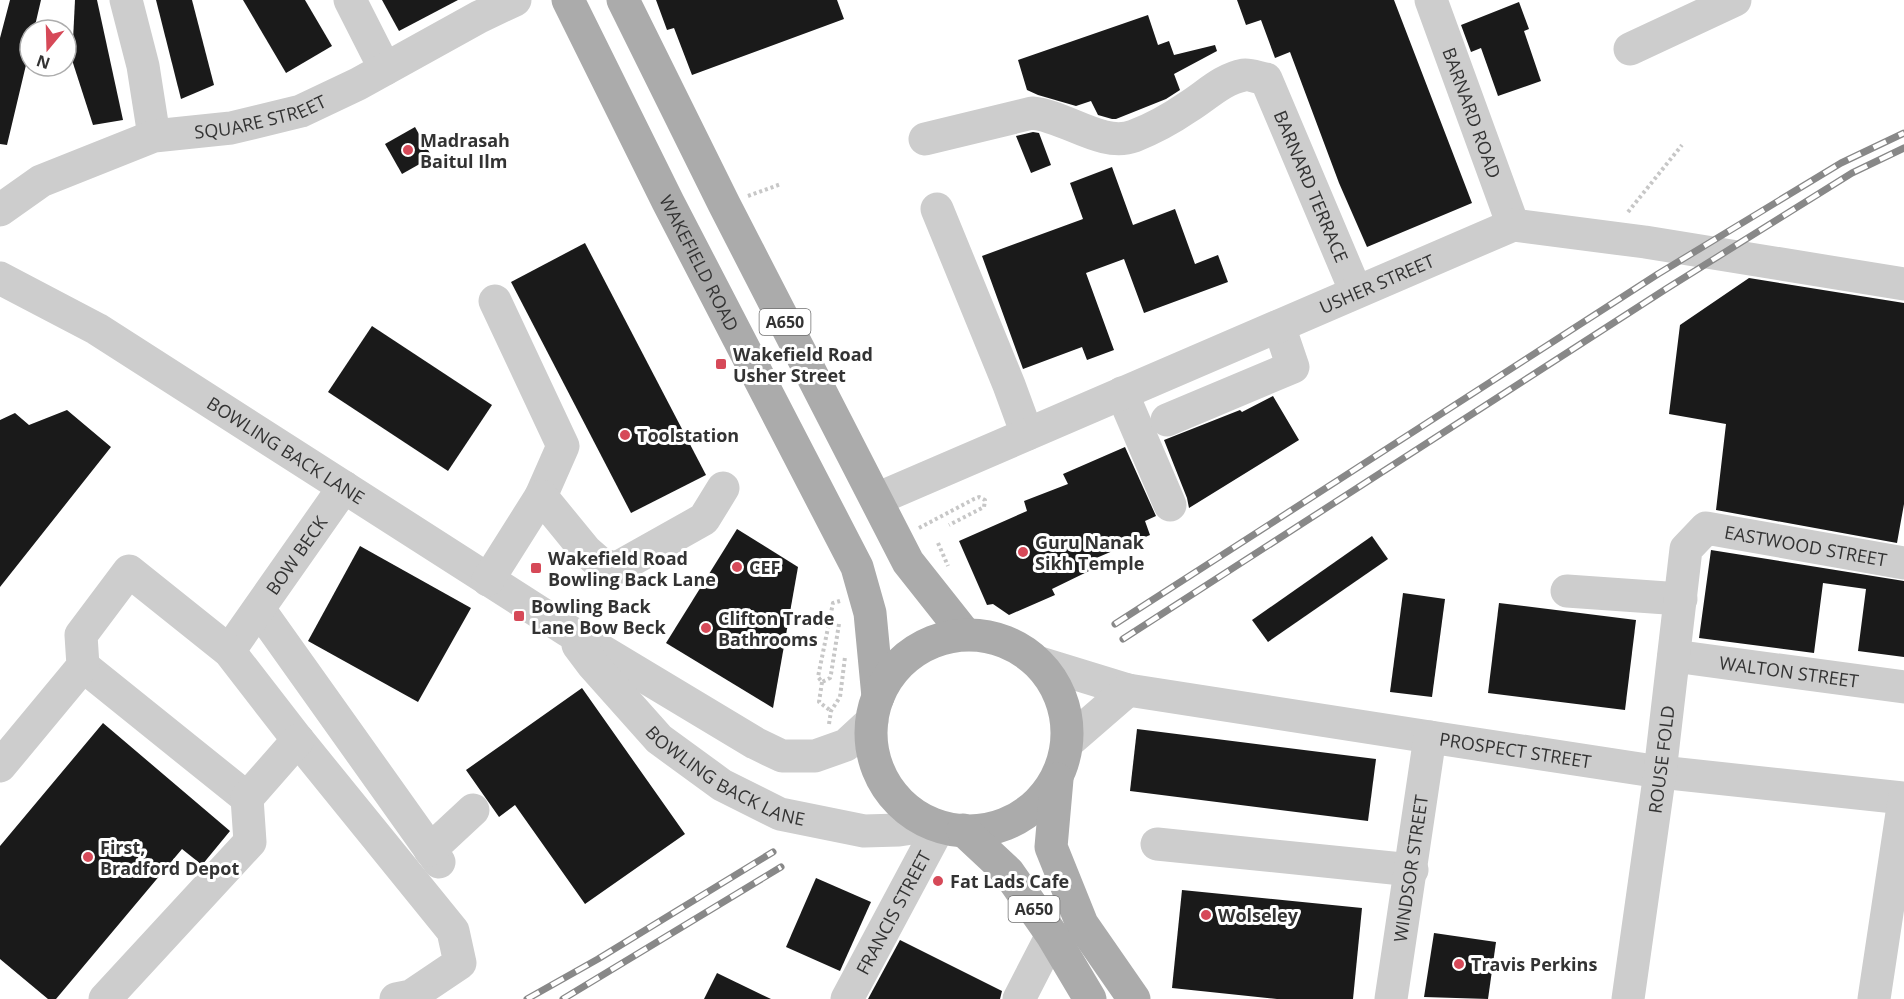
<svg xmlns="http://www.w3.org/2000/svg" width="1904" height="999" viewBox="0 0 1904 999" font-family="'Open Sans',sans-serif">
<rect width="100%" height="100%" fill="#fff"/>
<g fill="#1a1a1a">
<polygon points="10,0 41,0 34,30 30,30 30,48 7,145 0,144 0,38"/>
<polygon points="75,0 97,0 123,120 93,125 72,60"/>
<polygon points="156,0 192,0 214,85 181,99"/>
<polygon points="243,0 305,0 332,46 286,73"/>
<polygon points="382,0 458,0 399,31"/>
<polygon points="656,0 837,0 844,19 692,75 674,28 667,30"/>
<polygon points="1237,0 1394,0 1472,203 1367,247 1339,183 1290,52 1275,58 1261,20 1246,25"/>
<polygon points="1519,2 1529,29 1524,31 1541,81 1498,96 1481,48 1471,52 1461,25"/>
<polygon points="1148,15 1158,45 1169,41 1174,55 1215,45 1217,51 1174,74 1180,90 1166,99 1116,119 1112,119 1098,115 1091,101 1076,106 1038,95 1027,90 1018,60"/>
<polygon points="415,127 432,157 402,174 385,144"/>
<polygon points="1033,132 1039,133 1051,165 1031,173 1016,136"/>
<polygon points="1112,167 1133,225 1175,209 1195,264 1218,255 1228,282 1144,313 1124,259 1086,273 1114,350 1087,360 1082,347 1023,369 982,256 1083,219 1070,183"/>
<polygon points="585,243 706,475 631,513 511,282"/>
<polygon points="1749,278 1904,303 1904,504 1897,543 1716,510 1726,424 1669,414 1680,325"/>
<polygon points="372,326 492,405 448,471 328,392"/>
<polygon points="1273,396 1299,440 1189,508 1187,498 1164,440 1240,410 1242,412"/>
<polygon points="67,410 111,447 0,587 0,420 15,413 29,425"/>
<polygon points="1125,447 1156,516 1145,521 1150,535 1087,562 1091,570 1052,589 1055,595 1009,615 993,604 987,605 959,541 1027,511 1024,501 1068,484 1063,474"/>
<polygon points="737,529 798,567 773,708 666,643"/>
<polygon points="1372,536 1388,559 1268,642 1252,620"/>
<polygon points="360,546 471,608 418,702 308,641"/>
<polygon points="1711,550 1904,581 1904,657 1858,651 1866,589 1823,583 1814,653 1699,638"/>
<polygon points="1403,593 1445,599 1432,697 1390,692"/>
<polygon points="1499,603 1636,620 1625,710 1488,693"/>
<polygon points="582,688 685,834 585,904 515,805 499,817 466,770"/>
<polygon points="103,723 230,831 202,865 182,849 56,999 48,999 0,959 0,846"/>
<polygon points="1137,729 1376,759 1368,821 1130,791"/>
<polygon points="816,878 871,902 840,971 786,947"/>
<polygon points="1182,890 1362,908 1353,999 1277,999 1172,988"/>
<polygon points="1434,933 1496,942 1488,999 1424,997"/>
<polygon points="900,940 1002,991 1000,999 868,999"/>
<polygon points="717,973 771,999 704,999"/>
</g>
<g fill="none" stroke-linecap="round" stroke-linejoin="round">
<g stroke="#c7c7c7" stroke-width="4" stroke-dasharray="3 3" stroke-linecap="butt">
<polyline points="748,196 781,184"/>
<polyline points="1628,212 1682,145"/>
<polyline points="919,528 974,499 979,497 985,500 984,507 949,525"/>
<polyline points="938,543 948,566"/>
<polyline points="839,624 831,674 830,678 822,682 818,677 819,672 833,603 840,601"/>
<polyline points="822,682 819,702 831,711"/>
<polyline points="829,724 831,711 840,697 845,657"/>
</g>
<g stroke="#cdcdcd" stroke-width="33">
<polyline points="126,0 143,66 154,136"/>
<polyline points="350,0 385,69"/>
<path id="s1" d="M 1431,0 L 1513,225"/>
<polyline points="1630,49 1735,0"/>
<path id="s2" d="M 925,139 L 1032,113 C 1066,116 1102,148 1134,136 C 1152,129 1172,118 1188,107 C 1206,96 1222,79 1244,75 C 1250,74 1259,78 1266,79 L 1356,292"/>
<polyline points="937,209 1009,385 1027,434"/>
<path id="s3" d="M 0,210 L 41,181 L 154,136 L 231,128 L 301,111 L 358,84 L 479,17 L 515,0"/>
<path id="s4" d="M 0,278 L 97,329 L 567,630 L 755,743 L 782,756 L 815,756 L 846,745 L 872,721"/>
<polyline points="495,301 563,446 541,496"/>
<polyline points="1122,393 1170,505"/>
<polyline points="1167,420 1293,367 1279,326"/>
<path id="s5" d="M 877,499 L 1513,225 L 1645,242 L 1904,284"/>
<polyline points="488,580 541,496 586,551 602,565 617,568 704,519 723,488"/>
<polyline points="1567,591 1681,599"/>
<polyline points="259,609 439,862"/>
<path id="s6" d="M 578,645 L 593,665 L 659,739 L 722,785 L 780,814 L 864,831 L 899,830 L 932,825"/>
<path id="s7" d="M 229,651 L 344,487"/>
<path id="s8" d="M 1674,656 L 1904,687"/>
<path id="s9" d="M 1040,663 L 1128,690 L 1430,737 L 1660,772 L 1904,798"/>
<polyline points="83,666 247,798"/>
<polyline points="1068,742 1128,690"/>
<polyline points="0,766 83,666 81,635 129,571 229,651 298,740 453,931 460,963 411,996 396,999"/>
<polyline points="1157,844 1412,870"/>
<polyline points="430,850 473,810"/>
<polyline points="105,999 250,842 247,798 298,740"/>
<path id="s10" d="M 847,999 L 939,827"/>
<polyline points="1019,999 1052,935"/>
<path id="s11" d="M 1391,999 L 1430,737"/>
<path id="s12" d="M 1628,999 L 1660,772 L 1686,549 L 1706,528 L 1904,563"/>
<polyline points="1874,999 1904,800"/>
</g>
<g stroke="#ababab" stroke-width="33">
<path id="s13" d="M 568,0 L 668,202 L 857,567 L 870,613 L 878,697"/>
<polyline points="623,0 724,204 908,562 965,634"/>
<circle cx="969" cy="733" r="98"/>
<polyline points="1057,779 1051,847 1082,924 1134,999"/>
<polyline points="963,830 1008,872 1052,935 1090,999"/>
</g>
<g stroke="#888" stroke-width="7">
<g id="rail">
<polyline points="1115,624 1658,274 1841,163 1904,133"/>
<polyline points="1123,639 1666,289 1852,173 1904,148"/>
<polyline points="527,999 598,959 773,852"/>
<polyline points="563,999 781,867"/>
</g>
</g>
<use href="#rail" stroke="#fff" stroke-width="4.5" stroke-dasharray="14" stroke-linecap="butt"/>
</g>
<g fill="#d64958" stroke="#fff" stroke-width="2">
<circle cx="408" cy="150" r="6"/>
<rect x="715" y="358" width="12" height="12" rx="3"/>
<circle cx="625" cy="435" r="6"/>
<circle cx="1023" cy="552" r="6"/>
<circle cx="737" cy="567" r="6"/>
<rect x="530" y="562" width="12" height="12" rx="3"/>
<rect x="513" y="610" width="12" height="12" rx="3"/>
<circle cx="706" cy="628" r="6"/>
<circle cx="88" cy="857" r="6"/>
<circle cx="938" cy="881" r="6"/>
<circle cx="1206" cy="915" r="6"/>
<circle cx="1459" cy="964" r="6"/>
</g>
<g text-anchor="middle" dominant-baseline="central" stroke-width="6" stroke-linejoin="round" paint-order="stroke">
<g fill="#fff" stroke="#707070" stroke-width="1.5">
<rect x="759.5" y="309" width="51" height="26" rx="4.5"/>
<rect x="1008.5" y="896" width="51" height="26" rx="4.5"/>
</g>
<g font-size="16" font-weight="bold" fill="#333">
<text x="785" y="322">A650</text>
<text x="1034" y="909">A650</text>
</g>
<g font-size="18" fill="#333" stroke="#fff">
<text stroke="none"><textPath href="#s1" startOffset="120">BARNARD ROAD</textPath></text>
<text stroke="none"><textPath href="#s3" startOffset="280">SQUARE STREET</textPath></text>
<text stroke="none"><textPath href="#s2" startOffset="482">BARNARD TERRACE</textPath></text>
<text stroke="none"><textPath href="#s13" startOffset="294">WAKEFIELD ROAD</textPath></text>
<text stroke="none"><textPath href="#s5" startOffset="544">USHER STREET</textPath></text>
<text stroke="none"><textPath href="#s4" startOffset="334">BOWLING BACK LANE</textPath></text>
<text stroke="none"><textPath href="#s12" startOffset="584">EASTWOOD STREET</textPath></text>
<text stroke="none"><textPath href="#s7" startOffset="117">BOW BECK</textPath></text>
<text stroke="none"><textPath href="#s8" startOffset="116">WALTON STREET</textPath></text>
<text stroke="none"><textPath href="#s9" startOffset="484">PROSPECT STREET</textPath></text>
<text stroke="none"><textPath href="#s12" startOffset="242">ROUSE FOLD</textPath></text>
<text stroke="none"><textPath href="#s6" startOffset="201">BOWLING BACK LANE</textPath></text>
<text stroke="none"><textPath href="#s11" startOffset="132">WINDSOR STREET</textPath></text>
<text stroke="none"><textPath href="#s10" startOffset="98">FRANCIS STREET</textPath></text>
</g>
<g font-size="18" font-weight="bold" fill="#333" stroke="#fff" text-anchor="start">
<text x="420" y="140">Madrasah<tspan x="420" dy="21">Baitul Ilm</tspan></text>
<text x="733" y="354">Wakefield Road<tspan x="733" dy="21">Usher Street</tspan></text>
<text x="637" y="435">Toolstation</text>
<text x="1035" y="542">Guru Nanak<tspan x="1035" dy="21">Sikh Temple</tspan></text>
<text x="548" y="558">Wakefield Road<tspan x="548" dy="21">Bowling Back Lane</tspan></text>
<text x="749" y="567">CEF</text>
<text x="531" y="606">Bowling Back<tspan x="531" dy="21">Lane Bow Beck</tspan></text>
<text x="718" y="618">Clifton Trade<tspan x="718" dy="21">Bathrooms</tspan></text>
<text x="100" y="847">First,<tspan x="100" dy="21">Bradford Depot</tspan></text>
<text x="950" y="881">Fat Lads Cafe</text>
<text x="1218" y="915">Wolseley</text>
<text x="1471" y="964">Travis Perkins</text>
</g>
</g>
<g transform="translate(48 48) rotate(199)"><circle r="28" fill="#ffffff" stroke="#adadad" stroke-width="1.5"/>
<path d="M0-4.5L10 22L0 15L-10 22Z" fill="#d64958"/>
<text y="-9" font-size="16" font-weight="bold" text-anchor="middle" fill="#333333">N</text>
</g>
</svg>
